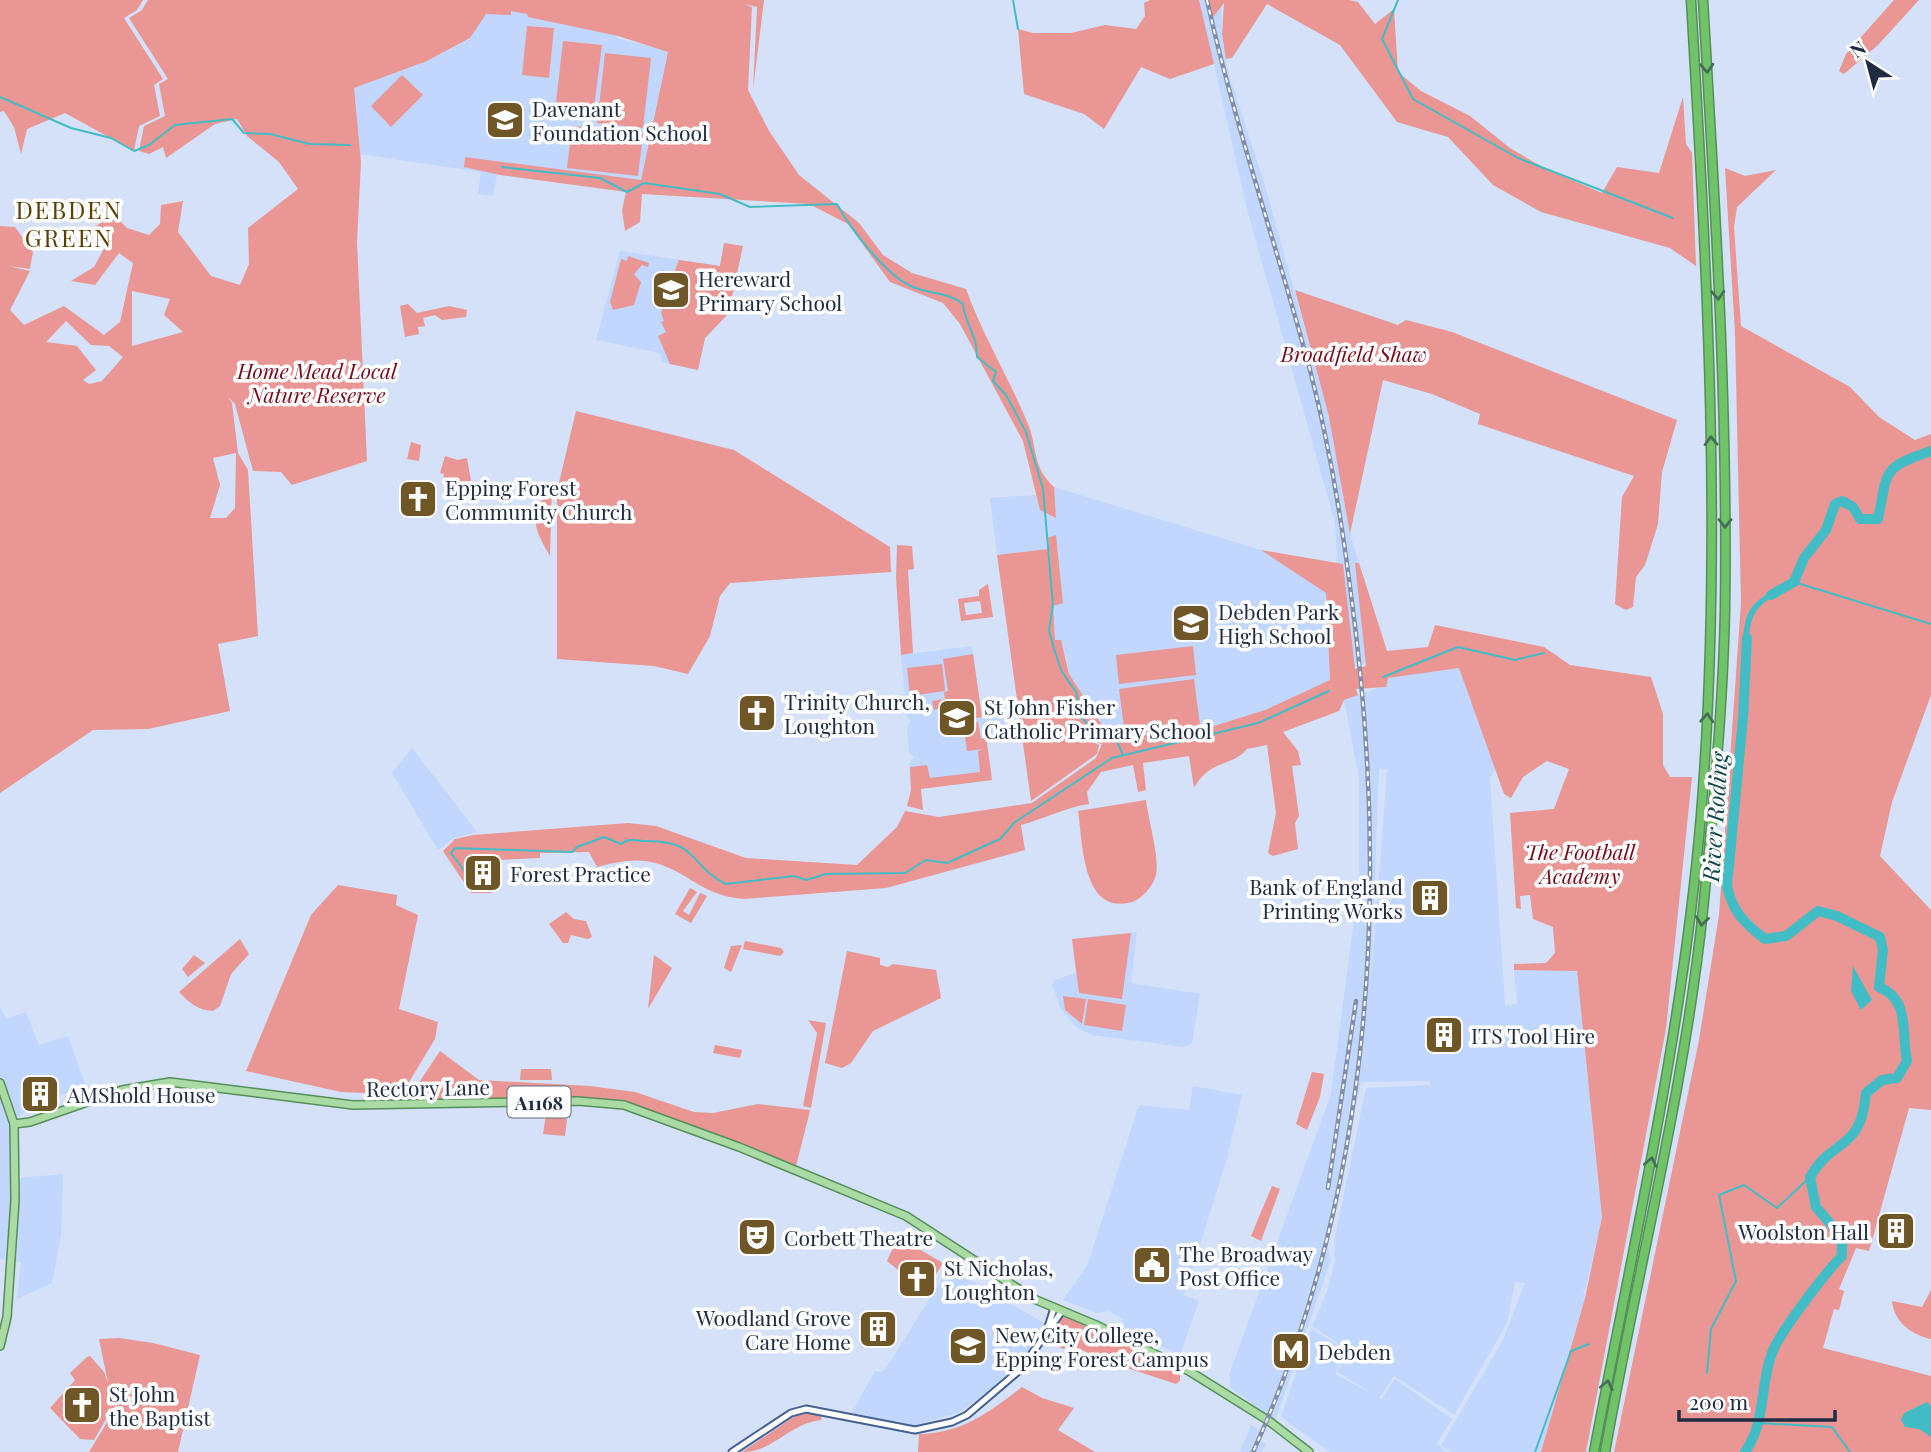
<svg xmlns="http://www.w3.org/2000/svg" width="1931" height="1452" viewBox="0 0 1931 1452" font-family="'Playfair Display',serif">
<rect width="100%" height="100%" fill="#d4e1f8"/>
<g fill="#c1d7fe" fill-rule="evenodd">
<polygon points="491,0 625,0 616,38 668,51 641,180 497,174 493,196 478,194 481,172 360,154 354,87 427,61 470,39"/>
<polygon points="1192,0 1221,0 1222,35 1229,75 1265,185 1329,417 1350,534 1359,563 1378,659 1335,674 1332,598 1337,555 1335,523 1247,209 1214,64"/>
<polygon points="724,243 743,246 728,314 705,338 698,370 662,362 660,353 596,340 620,251 720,266"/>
<polygon points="1054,487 1261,550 1326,593 1330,680 1265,710 1201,730 1122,737 1106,731 1069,674 1066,656 1055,640 1053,605 1063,603 1048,538 1048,549 997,555 990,498 1036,495 1040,510 1056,517"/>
<polygon points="972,646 981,711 1003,707 1005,719 1006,729 986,733 992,780 911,790 909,764 914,757 909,753 907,726 911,720 907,717 901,655"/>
<path d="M 1459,668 L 1496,769 L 1490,777 L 1505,1005 L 1517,1004 L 1514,970 L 1577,971 L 1602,1217 L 1586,1288 L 1583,1289 L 1585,1298 L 1541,1452 L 1452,1452 L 1441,1446 L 1503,1340 L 1525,1283 L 1515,1282 L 1507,1323 L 1454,1415 L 1394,1376 L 1379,1398 L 1382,1399 L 1395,1379 L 1452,1419 L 1437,1443 L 1446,1452 L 1330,1452 L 1281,1417 L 1311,1329 L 1348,1351 L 1335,1374 L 1377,1396 L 1337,1372 L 1350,1351 L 1312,1326 L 1327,1292 L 1335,1261 L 1334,1242 L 1366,1088 L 1430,1085 L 1430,1081 L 1361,1082 L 1327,1243 L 1331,1260 L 1275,1421 L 1231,1388 L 1229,1375 L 1331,1094 L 1359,883 L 1359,777 L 1344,700 L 1381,687 L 1382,678 ZM 1380,768 L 1387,770 L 1371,983 L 1379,769 Z"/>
<polygon points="412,748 477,832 454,838 438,850 392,773"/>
<polygon points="1137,932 1131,983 1200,994 1192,1043 1184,1047 1092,1035 1076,1027 1061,1009 1052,985 1054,980 1076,973 1072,939"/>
<polygon points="0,1007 6,1019 26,1012 39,1045 68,1036 86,1087 55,1097 22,1114 10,1125 12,1179 63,1174 61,1235 52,1283 17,1299 21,1262 0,1259"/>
<polygon points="1193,1086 1242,1095 1226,1162 1184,1295 1199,1301 1180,1355 1125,1329 1123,1319 1108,1311 1097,1313 1063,1300 1087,1266 1139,1105 1189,1110"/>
<polygon points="949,1268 1044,1323 1033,1349 991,1389 960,1412 912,1426 851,1414 875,1371 882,1372 888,1365"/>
<polygon points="1251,1425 1264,1433 1260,1440 1266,1444 1262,1452 1240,1452"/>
</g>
<g fill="#e99694" fill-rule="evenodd">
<polygon points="0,0 143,0 137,10 124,18 163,79 154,85 160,116 139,126 134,151 65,113 27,129 21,154 14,127 4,111 0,112"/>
<path d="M 148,0 L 764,0 L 753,90 L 757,7 L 744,4 L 752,7 L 748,90 L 769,131 L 799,175 L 859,223 L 883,255 L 912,273 L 966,289 C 983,336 1009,378 1028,424 C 1038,449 1032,467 1054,487 L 1056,518 L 1040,510 L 1023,441 L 960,324 L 943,303 L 890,282 L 848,224 L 809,204 L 642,194 L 640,222 L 625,231 L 622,210 L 626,192 L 500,175 L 464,167 L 465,157 L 641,180 L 668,52 L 618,36 L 528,17 L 527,14 L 511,11 L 511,15 L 486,14 L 470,38 L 427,61 L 354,88 L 361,162 L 357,242 L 367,461 L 292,485 L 281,472 L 253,471 L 235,404 L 228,397 L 232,403 L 238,453 L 248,470 L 258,636 L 218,644 L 230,711 L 148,729 L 93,730 L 0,793 L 0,226 L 15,227 L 33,252 L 30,269 L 8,266 L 30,271 L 10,310 L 24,325 L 64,306 L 104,335 L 120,322 L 133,263 L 119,253 L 95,285 L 71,281 L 94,267 L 106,245 L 94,228 L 112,213 L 127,228 L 149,235 L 160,224 L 161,205 L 183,201 L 178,232 L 211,276 L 240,285 L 249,264 L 248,228 L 298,189 L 279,162 L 247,136 L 237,119 L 215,124 L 166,158 L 163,147 L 149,154 L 139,151 L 144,126 L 165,116 L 159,84 L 168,79 L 129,18 L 142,10 ZM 132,291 L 170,299 L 164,315 L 183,332 L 132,346 ZM 66,321 L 91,345 L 109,346 L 123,357 L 102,381 L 89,384 L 83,380 L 96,370 L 77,346 L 46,342 ZM 236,453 L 235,508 L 226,518 L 210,518 L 220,485 L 213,458 Z"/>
<polygon points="1150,0 1199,0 1214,64 1170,79 1141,67 1104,129 1084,114 1024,94 1018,29 1033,33 1071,33 1105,25 1136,29 1145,16 1144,3"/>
<polygon points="1209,0 1349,0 1358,2 1375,24 1394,9 1398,72 1421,91 1470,116 1510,148 1544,168 1602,193 1617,167 1659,173 1683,97 1686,144 1692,153 1696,266 1670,248 1541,212 1493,185 1448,137 1397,122 1340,45 1267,4 1232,58 1226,59 1222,34 1224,3 1211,20"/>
<polygon points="1894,0 1919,0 1878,45 1844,74 1839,71 1846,54"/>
<polygon points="527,26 554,28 549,78 522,75"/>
<polygon points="563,41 602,45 594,108 556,103"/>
<polygon points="605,53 651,58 643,128 597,123"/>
<polygon points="402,75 423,95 391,127 371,106"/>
<polygon points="572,126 643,134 638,176 567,168"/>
<polygon points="1725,168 1745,176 1776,170 1737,207 1734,227 1741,326 1850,387 1879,417 1915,440 1931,434 1931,695 1892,802 1880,856 1931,910 1931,1110 1909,1108 1869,1251 1856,1248 1839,1289 1844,1291 1839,1310 1834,1309 1823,1348 1931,1376 1931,1452 1614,1452 1699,1040 1719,915 1741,603 1735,333"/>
<polygon points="724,243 743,246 728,314 705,338 698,370 670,364 658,336 666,332 661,322 664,321 661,313 666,297 673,299 677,280 672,278 679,260 720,266"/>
<polygon points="628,256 649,263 648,267 642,265 634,274 641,282 634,305 613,310 610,302 621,259 627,261"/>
<polygon points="1295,290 1398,325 1406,320 1452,332 1677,420 1662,472 1658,524 1645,565 1636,577 1633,607 1626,610 1615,604 1622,497 1634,476 1478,424 1480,414 1432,394 1383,380 1350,534 1329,417"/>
<polygon points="408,304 417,313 449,306 467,310 466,317 442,320 435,315 423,318 425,326 418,327 419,334 405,337 400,306"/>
<polygon points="576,411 734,450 890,547 891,572 730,583 720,596 710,636 688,674 654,666 557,659 557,491"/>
<polygon points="411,442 421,445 419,461 407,459"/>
<polygon points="445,456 458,460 467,458 471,481 443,482 444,474 440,473"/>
<path d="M 552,485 L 550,556 C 530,522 531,516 552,485 Z"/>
<path d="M 1056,535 L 1063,603 L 1053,606 L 1055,640 L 1061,640 L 1069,674 L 1106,731 L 1122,737 L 1201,730 L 1265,710 L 1330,680 L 1326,593 L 1261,550 L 1343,564 L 1355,669 L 1366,666 L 1355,563 L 1359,563 L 1387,651 L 1428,647 L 1435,625 L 1544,647 L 1570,665 L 1651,677 L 1663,714 L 1663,765 L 1670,777 L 1692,777 L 1666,1029 L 1586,1452 L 1541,1452 L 1585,1298 L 1602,1217 L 1577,971 L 1514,970 L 1514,964 L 1546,963 L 1555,953 L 1553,927 L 1533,919 L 1530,895 L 1520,896 L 1521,909 L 1516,908 L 1510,813 L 1554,809 L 1569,769 L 1547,761 L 1523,777 L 1511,798 L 1504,794 L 1459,668 L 1388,678 L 1386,687 L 1356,689 L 1358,695 L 1344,700 L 1339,711 L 1283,732 L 1298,751 L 1301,765 L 1292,766 L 1299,816 L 1295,823 L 1298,849 L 1273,856 L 1268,853 L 1276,813 L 1267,745 L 1247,749 C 1232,767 1210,759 1194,788 L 1189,756 L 1143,763 L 1146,790 L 1138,792 L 1133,765 L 1101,772 L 1087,792 L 1089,804 C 1066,807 1044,819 1021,825 L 1025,850 L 886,888 L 743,899 C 704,895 695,878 662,865 C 640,857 618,861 597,867 L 589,852 L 540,853 L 540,858 L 499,860 L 499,855 L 475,855 L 479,881 L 488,881 L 492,893 L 471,893 L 443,851 L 455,839 L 473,835 L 628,823 L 656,826 L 746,858 L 857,865 L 897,827 L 905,811 L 939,817 L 1032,803 L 1096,758 L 1102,744 L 1091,741 L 1099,745 L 1097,754 L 1031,801 L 997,555 L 1048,549 L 1051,570 L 1048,538 Z"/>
<polygon points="897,545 912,546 914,569 908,570 913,653 901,655 896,577"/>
<path d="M 988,584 L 993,617 L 961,621 L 958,599 L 979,596 L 979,590 ZM 980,601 L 982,613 L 966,615 L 964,603 Z"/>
<polygon points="1193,646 1196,675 1119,684 1116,655"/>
<polygon points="973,654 982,717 959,721 954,718 952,709 939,714 938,709 934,710 932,701 945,699 944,692 948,691 943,659"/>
<polygon points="942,664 945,691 910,696 907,668"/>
<polygon points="1194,679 1200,725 1125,735 1119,689"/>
<polygon points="978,722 981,739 986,736 992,780 921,789 923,810 907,806 911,790 910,767 927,765 930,778 980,772 978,751 983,749 967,751 963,724"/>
<path d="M 1146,800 C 1148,818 1160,859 1156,875 C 1153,886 1143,898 1132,902 C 1082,916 1083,843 1078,811 Z"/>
<polygon points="338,885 397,895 396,905 418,915 399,1009 438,1022 435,1039 406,1087 365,1093 341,1092 246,1071 311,915"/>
<polygon points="690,888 697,892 683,911 689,915 700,893 707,896 691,923 675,914"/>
<polygon points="566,912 574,919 586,921 592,937 588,939 571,935 568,943 563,943 549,924"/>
<polygon points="1131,933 1122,999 1079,993 1072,939"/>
<path d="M 240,939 L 249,954 L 231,974 L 220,1006 L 213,1011 C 197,1010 190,1003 179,992 Z"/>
<polygon points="745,941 781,948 784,952 780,956 743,949"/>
<polygon points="742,945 731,972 724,968 731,946"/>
<polygon points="847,951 880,958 880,965 888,967 893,964 936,970 941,998 873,1031 851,1063 842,1068 825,1063"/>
<polygon points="194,955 205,963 188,977 182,969"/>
<polygon points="654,955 672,968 648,1009"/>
<polygon points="1063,996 1086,999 1082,1024 1065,1010"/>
<polygon points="1088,999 1126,1005 1122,1031 1084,1025"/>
<polygon points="808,1020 826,1023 811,1108 803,1106 817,1033"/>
<polygon points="715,1045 742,1050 740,1058 713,1053"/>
<polygon points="440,1051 479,1080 590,1086 635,1092 694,1112 713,1113 758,1104 810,1110 809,1115 796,1166 790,1168 661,1114 624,1103 419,1104 420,1081"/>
<polygon points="521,1069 551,1069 552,1080 520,1080"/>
<polygon points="1312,1072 1324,1074 1320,1097 1307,1130 1296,1124"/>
<polygon points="546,1115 567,1119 565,1136 543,1134"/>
<polygon points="1272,1186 1280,1189 1261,1241 1251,1236"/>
<polygon points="898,1237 943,1263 925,1292 887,1261"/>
<path d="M 1931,1290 L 1931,1339 C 1912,1335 1894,1322 1892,1301 L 1922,1307 Z"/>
<polygon points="1054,1308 1135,1344 1180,1372 1180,1381 1176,1384 1103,1360 1067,1343 1064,1349 1043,1341"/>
<polygon points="119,1338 153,1343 200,1355 178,1452 89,1452 109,1419 110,1412 94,1440 80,1439 50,1408 75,1380 70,1373 87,1357 90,1356 104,1372 108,1383 99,1339"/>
<path d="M 1022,1387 L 1042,1398 L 1074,1408 L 1058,1430 L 1095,1452 L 918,1452 L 919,1434 C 961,1434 990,1412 1022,1387 Z"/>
<path d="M 810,1413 L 822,1414 L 821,1420 C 788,1424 774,1452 742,1452 L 798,1414 Z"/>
</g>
<g fill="#43bdc5">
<path d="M 1781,588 L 1782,592 C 1752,606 1750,618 1748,649 L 1742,648 C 1745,614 1747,601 1781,588 Z"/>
<polygon points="1853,966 1872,1000 1861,1010 1851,991"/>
<polygon points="1927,1402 1931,1406 1931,1437 1919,1429 1905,1427 1901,1420 1904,1413"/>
</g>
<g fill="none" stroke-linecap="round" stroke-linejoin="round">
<g stroke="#43bdc5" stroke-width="2">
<polyline points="1013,0 1018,29"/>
<polyline points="1398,0 1382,39 1413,99 1518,158 1673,218"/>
<polyline points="0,97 71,128 111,138 134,151 149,145 175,125 232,119 244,133 270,134 310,144 350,145"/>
<path d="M 502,167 L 600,178 L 627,192 L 644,183 L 720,194 L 750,207 L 837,204 C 850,228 886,276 913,287 C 930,294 948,292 963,304 C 965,325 977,333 977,357 L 996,372 L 993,381 L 1006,395 L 1026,432 L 1043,489 L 1053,605 L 1049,630 L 1054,649 L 1062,672 L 1076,692 L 1082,718 L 1101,738 L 1116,739 L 1123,755"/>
<polyline points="1794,582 1931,624"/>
<polyline points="1383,677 1458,647 1515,660 1544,653"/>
<path d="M 472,889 L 466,873 L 451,853 L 455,848 L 572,852 L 577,847 L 604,837 L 621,844 C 630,837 637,841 647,841 C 700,841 689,866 726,884 L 794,876 L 806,880 L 826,874 L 905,873 L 926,860 L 947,863 L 1000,839 L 1015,822 L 1112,758 L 1258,723 L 1329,691"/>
<polyline points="1707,1373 1711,1329 1736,1281 1719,1195 1744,1185 1777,1208 1810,1177"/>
<polyline points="1759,1423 1832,1427 1850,1452"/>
<polyline points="1535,1452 1571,1351 1589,1344"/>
</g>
<g stroke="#43bdc5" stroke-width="10">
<path d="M 1771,595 L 1794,582 L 1804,558 L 1826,530 L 1835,504 L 1842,501 L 1853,507 L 1860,519 L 1878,519 C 1888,472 1880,468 1931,451"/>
<path d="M 1745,1452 C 1767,1420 1759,1387 1772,1353 C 1779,1333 1826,1272 1842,1256 L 1842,1237 L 1816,1207 L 1810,1177 C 1833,1137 1861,1152 1866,1093 L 1882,1080 L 1897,1078 L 1907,1061 C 1901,1034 1911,1000 1879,987 L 1883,950 L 1880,937 L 1837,916 L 1818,911 L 1786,936 L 1765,939 C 1745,924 1732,911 1727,886 L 1743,718 L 1747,638"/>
</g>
<g stroke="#456194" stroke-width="9">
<g id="minor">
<polyline points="1047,1330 1054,1308"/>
<polyline points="732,1452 791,1413 806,1409 915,1430 952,1422 967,1415 1021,1369 1062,1311"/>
</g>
</g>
<g stroke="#558e5a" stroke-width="10">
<g id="major">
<polyline points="0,1083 14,1124 15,1200 7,1317 0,1346"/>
<polyline points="14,1124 30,1122 122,1090 170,1082 353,1105 578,1101 624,1105 739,1147 906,1216 1034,1299 1096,1325 1189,1371 1269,1421 1309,1452"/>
</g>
</g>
<g stroke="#558e5a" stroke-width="11">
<g id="highway">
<path d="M 1594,1452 C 1634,1240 1683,1030 1701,815 C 1723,543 1707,271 1691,0"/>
<path d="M 1605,1452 C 1637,1271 1684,1093 1703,910 C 1713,810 1723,709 1725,609 C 1728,406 1715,203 1703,0"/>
</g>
</g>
<use href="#minor" stroke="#fff" stroke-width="5"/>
<use href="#major" stroke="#aadba4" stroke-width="7"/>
<use href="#highway" stroke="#71c367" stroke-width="8"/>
<g stroke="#818ea5" stroke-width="4.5">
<g id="rail">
<path d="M 1207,0 C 1235,127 1278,249 1311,374 C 1329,444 1341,516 1350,587 C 1390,876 1376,1183 1253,1452"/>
<polyline points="1328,1188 1356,1001"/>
</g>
</g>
<use href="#rail" stroke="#fff" stroke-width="2" stroke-dasharray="5" stroke-linecap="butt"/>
</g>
<defs><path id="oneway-chevron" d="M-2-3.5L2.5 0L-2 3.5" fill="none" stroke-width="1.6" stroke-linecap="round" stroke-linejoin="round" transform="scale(1.75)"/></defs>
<g stroke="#447053">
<use href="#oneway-chevron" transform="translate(1707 68) rotate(87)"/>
<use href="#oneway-chevron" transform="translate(1718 295) rotate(88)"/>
<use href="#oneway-chevron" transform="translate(1711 441) rotate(-92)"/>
<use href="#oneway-chevron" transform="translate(1725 523) rotate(90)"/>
<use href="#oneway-chevron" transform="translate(1707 718) rotate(-87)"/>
<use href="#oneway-chevron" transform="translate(1702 921) rotate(97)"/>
<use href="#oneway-chevron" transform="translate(1651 1162) rotate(-79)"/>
<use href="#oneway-chevron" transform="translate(1607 1385) rotate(-79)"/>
</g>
<defs>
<g id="school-square" transform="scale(2.0125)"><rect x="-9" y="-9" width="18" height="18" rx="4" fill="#6f5627" stroke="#fff"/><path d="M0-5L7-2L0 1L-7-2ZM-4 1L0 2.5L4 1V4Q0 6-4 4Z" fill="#fff"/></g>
<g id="church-square" transform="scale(2.0125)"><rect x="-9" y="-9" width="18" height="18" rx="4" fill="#6f5627" stroke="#fff"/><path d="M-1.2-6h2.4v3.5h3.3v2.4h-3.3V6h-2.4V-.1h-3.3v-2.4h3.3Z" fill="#fff"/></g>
<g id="building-square" transform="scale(2.0125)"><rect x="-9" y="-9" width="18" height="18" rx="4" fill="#6f5627" stroke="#fff"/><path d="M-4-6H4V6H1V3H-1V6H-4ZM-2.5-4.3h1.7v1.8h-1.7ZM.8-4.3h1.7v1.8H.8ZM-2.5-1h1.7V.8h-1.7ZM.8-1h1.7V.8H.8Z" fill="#fff"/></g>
<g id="theatre-square" transform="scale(2.0125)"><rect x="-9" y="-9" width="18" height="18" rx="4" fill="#6f5627" stroke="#fff"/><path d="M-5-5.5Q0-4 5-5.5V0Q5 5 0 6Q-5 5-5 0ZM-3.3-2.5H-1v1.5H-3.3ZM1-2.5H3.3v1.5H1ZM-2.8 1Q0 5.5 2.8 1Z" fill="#fff"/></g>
<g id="civic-square" transform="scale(2.0125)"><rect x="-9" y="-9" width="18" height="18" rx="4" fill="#6f5627" stroke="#fff"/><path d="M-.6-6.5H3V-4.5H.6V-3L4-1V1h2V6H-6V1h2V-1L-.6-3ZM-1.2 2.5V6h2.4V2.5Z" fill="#fff"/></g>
<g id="university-square" transform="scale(2.0125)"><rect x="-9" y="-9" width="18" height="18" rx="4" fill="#6f5627" stroke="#fff"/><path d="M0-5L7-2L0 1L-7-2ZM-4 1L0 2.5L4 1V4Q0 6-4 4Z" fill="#fff"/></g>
<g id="metro-square" transform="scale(2.0125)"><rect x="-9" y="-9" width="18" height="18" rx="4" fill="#6f5627" stroke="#fff"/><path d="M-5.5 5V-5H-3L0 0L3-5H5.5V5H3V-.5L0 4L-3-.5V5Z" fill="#fff"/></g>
</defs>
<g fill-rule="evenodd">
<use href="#school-square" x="505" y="120"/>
<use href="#school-square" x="671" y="290"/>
<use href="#church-square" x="418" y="499"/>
<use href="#school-square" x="1191" y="623"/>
<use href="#church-square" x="757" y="713"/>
<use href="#school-square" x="957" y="718"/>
<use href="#building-square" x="483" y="873"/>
<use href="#building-square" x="1430" y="898"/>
<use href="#building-square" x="1444" y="1035"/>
<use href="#building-square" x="40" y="1094"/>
<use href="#building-square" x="1896" y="1231"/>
<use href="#theatre-square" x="757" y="1237"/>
<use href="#civic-square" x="1152" y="1265"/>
<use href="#church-square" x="917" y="1279"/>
<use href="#building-square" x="878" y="1329"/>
<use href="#university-square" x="968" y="1346"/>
<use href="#metro-square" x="1291" y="1351"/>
<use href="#church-square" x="82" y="1405"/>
</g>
<g text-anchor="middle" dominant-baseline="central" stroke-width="7" stroke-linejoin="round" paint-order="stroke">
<rect fill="#fff" stroke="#636b7b" stroke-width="2" x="507.5" y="1086.5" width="63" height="31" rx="5"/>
<g font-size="19" font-weight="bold" fill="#202c42">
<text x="539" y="1102">A1168</text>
</g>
<g font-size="21" fill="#202c42" stroke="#fff" text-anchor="start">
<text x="532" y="108">Davenant<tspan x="532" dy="24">Foundation School</tspan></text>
<text x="698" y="278">Hereward<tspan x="698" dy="24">Primary School</tspan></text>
<text x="445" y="487">Epping Forest<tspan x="445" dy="24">Community Church</tspan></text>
<text x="1218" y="611">Debden Park<tspan x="1218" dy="24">High School</tspan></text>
<text x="784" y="701">Trinity Church,<tspan x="784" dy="24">Loughton</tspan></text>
<text x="984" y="706">St John Fisher<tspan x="984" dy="24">Catholic Primary School</tspan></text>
<text x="510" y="873">Forest Practice</text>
<text x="1403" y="886" text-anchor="end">Bank of England<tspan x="1403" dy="24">Printing Works</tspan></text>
<text x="1471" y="1035">ITS Tool Hire</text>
<text x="67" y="1094">AMShold House</text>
<text x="1869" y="1231" text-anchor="end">Woolston Hall</text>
<text x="784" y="1237">Corbett Theatre</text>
<text x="1179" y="1253">The Broadway<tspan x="1179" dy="24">Post Office</tspan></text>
<text x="944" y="1267">St Nicholas,<tspan x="944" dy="24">Loughton</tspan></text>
<text x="851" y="1317" text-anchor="end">Woodland Grove<tspan x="851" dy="24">Care Home</tspan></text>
<text x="995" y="1334">New City College,<tspan x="995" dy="24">Epping Forest Campus</tspan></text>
<text x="1318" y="1351">Debden</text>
<text x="109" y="1393">St John<tspan x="109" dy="24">the Baptist</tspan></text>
</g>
<g font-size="21" font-style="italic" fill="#750b1a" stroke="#fff">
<text x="1354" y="353">Broadfield Shaw</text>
<text x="317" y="370">Home Mead Local<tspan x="317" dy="24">Nature Reserve</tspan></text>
<text x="1580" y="851">The Football<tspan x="1580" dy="24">Academy</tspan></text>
</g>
<g font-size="21" fill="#202c42" stroke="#fff">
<text transform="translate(428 1087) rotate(-1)">Rectory Lane</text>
</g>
<g font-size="23" font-style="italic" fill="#11474b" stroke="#fff">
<text transform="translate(1714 817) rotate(-86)">River Roding</text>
</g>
<g font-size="24" letter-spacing="2" fill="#5b4002" stroke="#fff">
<text x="69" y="209">DEBDEN<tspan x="69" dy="28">GREEN</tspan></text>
</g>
</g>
<g transform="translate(1868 63) rotate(324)" stroke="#ffffff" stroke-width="5" paint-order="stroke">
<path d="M0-5L12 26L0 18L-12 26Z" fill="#202c42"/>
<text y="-10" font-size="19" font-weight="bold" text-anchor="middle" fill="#202c42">N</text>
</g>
<path d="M1679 1410v10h156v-10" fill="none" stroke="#202c42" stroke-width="3.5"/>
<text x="1689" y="1410" font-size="21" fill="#202c42" stroke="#ffffff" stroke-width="5" paint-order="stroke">200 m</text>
</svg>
